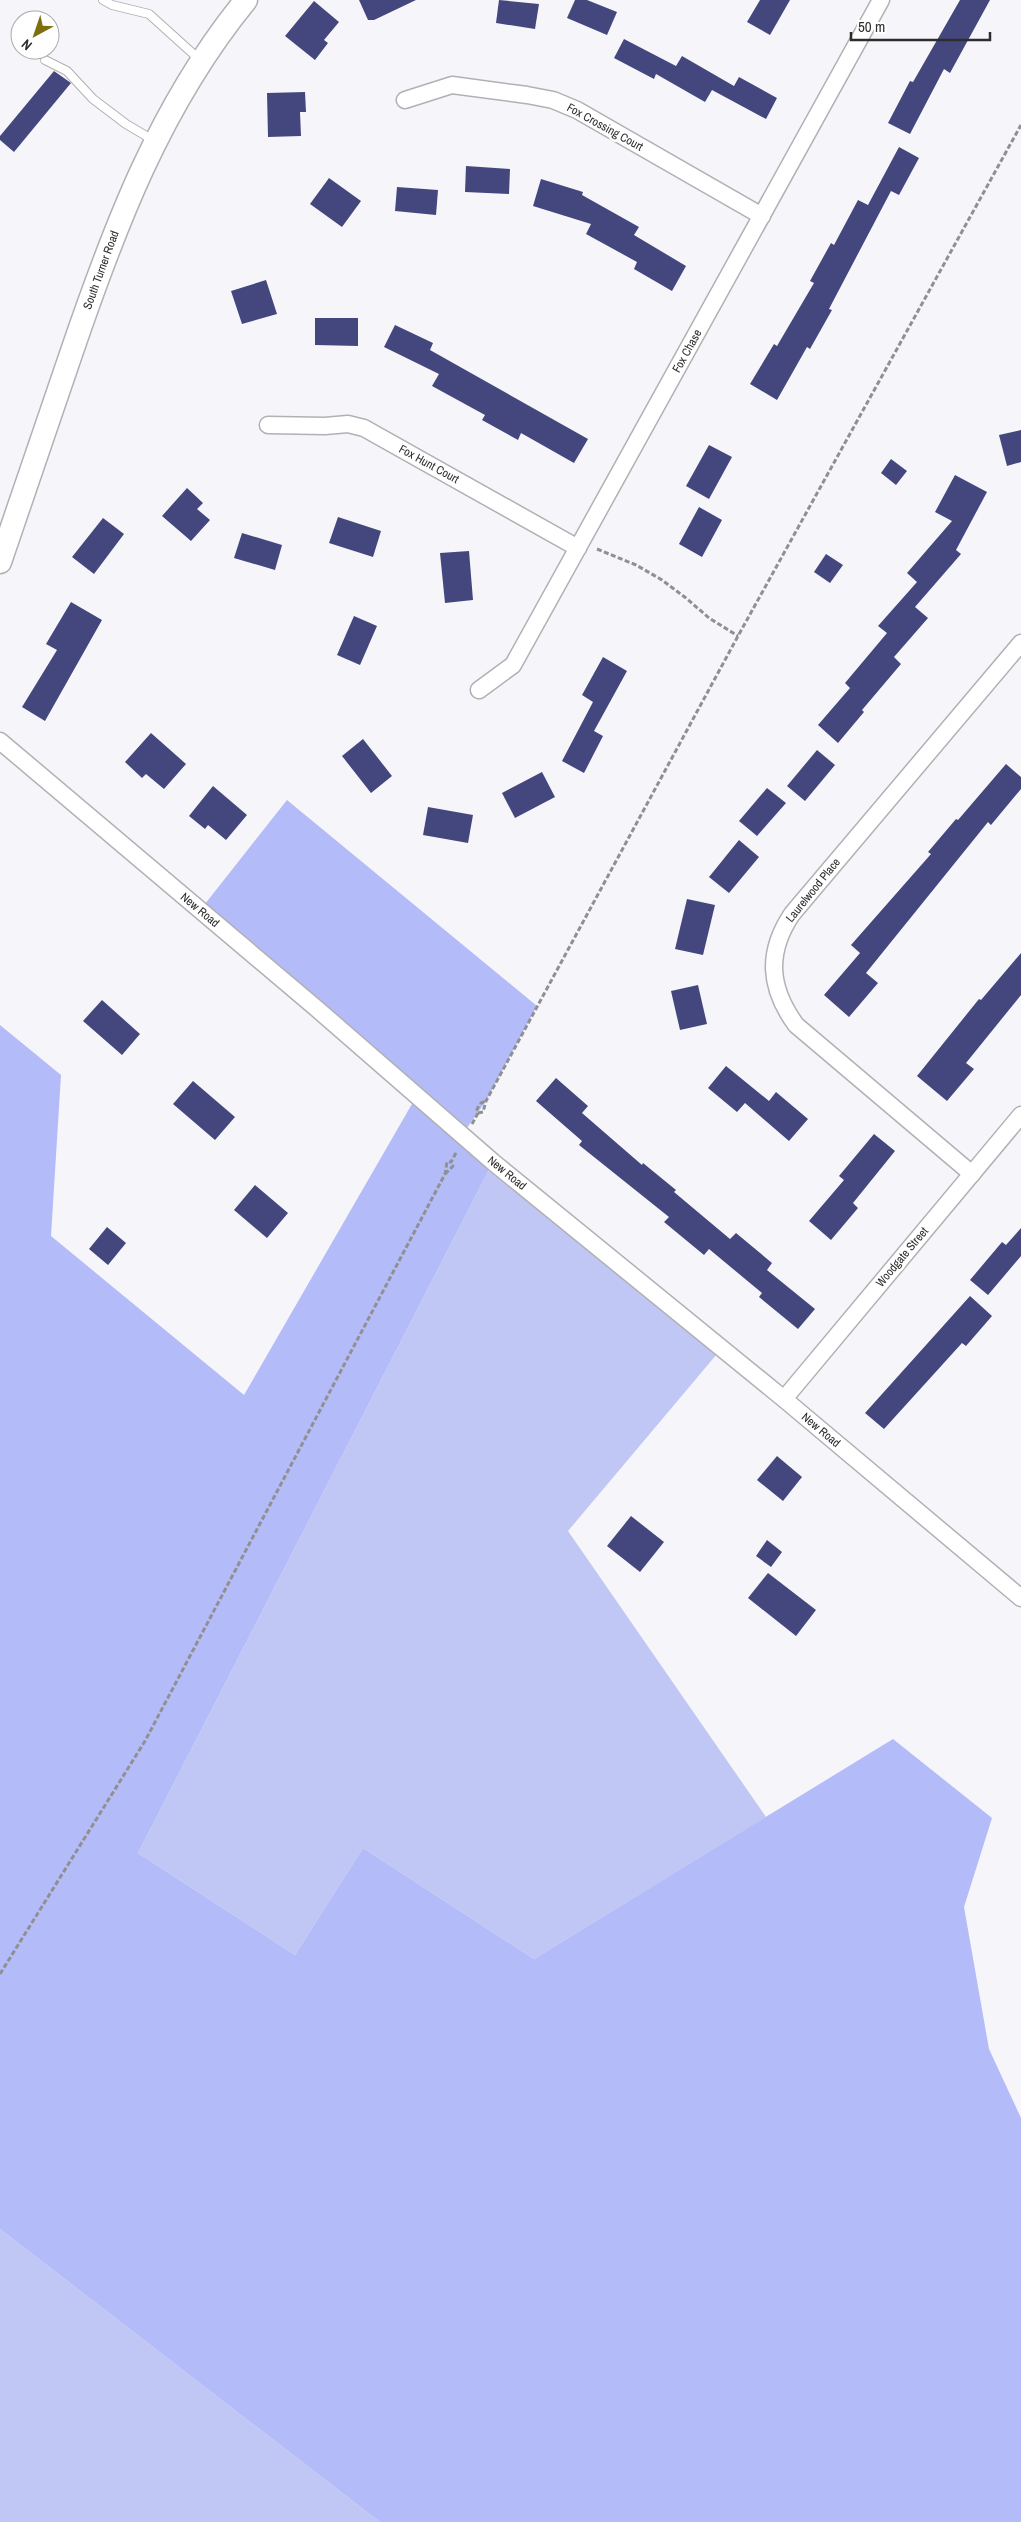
<svg xmlns="http://www.w3.org/2000/svg" width="1021" height="2522" viewBox="0 0 1021 2522" font-family="'Archivo Narrow',sans-serif">
<rect width="100%" height="100%" fill="#f6f6fa"/>
<g fill="#c1c7f4">
<polygon points="493,1162 722,1348 568,1531 766,1817 534,1959 363,1848 295,1955 138,1853"/>
<polygon points="0,2229 380,2522 0,2522"/>
</g>
<polygon fill="#b4bbf9" points="287,800 537,1006 486,1101 462,1135 493,1162 138,1853 295,1955 363,1848 534,1959 893,1739 992,1818 964,1907 989,2049 1021,2118 1021,2522 380,2522 0,2229 0,1025 61,1075 51,1236 244,1395 416,1097 201,909"/>
<g fill="#44477d">
<polygon points="359,0 416,0 374,20 368,20"/>
<polygon points="499,0 539,4 535,29 496,23"/>
<polygon points="575,0 587,0 617,12 607,35 567,18"/>
<polygon points="760,0 790,0 770,35 747,22"/>
<polygon points="960,0 990,0 950,73 944,69 910,134 888,123 910,81 913,82"/>
<polygon points="314,1 339,22 324,40 328,43 315,60 285,36"/>
<polygon points="624,39 676,66 682,56 734,86 739,77 777,98 766,119 712,90 705,102 656,74 654,79 614,58"/>
<polygon points="54,71 71,83 14,152 0,140 0,136"/>
<polygon points="305,92 306,112 300,112 301,136 268,137 267,93"/>
<polygon points="899,147 919,158 899,195 891,191 829,309 832,310 810,349 807,347 777,400 750,384 774,344 777,346 814,283 810,281 831,243 834,245 858,200 868,205"/>
<polygon points="466,166 510,169 509,194 465,192"/>
<polygon points="329,178 361,201 342,227 310,204"/>
<polygon points="541,179 583,192 582,195 639,227 634,235 686,266 672,291 634,269 637,262 586,234 591,224 533,206"/>
<polygon points="397,187 438,190 436,215 395,211"/>
<polygon points="266,280 277,314 242,324 231,291"/>
<polygon points="315,318 358,318 358,346 315,345"/>
<polygon points="395,325 433,343 430,350 588,439 574,463 521,433 518,440 482,420 485,415 432,386 439,374 384,347"/>
<polygon points="1021,430 1021,462 1007,466 999,435"/>
<polygon points="709,445 732,457 709,499 686,486"/>
<polygon points="891,459 907,471 896,485 881,473"/>
<polygon points="955,475 987,492 956,550 961,554 915,607 928,618 894,657 901,664 862,710 864,712 838,743 818,725 850,688 845,683 887,633 878,626 917,582 907,573 952,521 935,512"/>
<polygon points="187,488 203,503 197,509 210,520 191,541 162,516"/>
<polygon points="699,507 722,520 702,557 679,544"/>
<polygon points="338,517 381,531 373,557 329,543"/>
<polygon points="103,518 124,534 94,574 72,557"/>
<polygon points="242,533 282,545 275,570 234,558"/>
<polygon points="469,551 473,600 445,603 440,553"/>
<polygon points="826,554 843,565 830,583 814,572"/>
<polygon points="71,602 102,620 45,721 22,707 57,650 46,644"/>
<polygon points="354,616 377,626 360,665 337,655"/>
<polygon points="603,657 627,671 594,731 603,736 584,773 562,761 593,702 582,695"/>
<polygon points="151,733 186,764 164,789 146,774 142,778 125,762"/>
<polygon points="363,739 392,776 371,793 342,756"/>
<polygon points="817,750 835,765 805,801 787,786"/>
<polygon points="1006,764 1021,777 1021,789 991,825 988,822 866,973 878,983 849,1017 824,995 860,953 851,945 931,854 928,852 956,819 958,820"/>
<polygon points="542,772 555,797 515,818 502,793"/>
<polygon points="213,786 247,815 226,840 208,825 205,829 189,816"/>
<polygon points="767,788 786,803 757,836 739,821"/>
<polygon points="428,807 473,815 468,843 423,835"/>
<polygon points="739,840 759,857 729,893 709,877"/>
<polygon points="687,899 715,905 703,955 675,949"/>
<polygon points="1021,953 1021,995 966,1063 974,1069 947,1101 917,1076 979,999 981,1000"/>
<polygon points="698,985 707,1024 680,1030 671,991"/>
<polygon points="102,1000 140,1034 122,1055 83,1021"/>
<polygon points="726,1066 769,1101 776,1092 808,1119 789,1141 745,1103 737,1112 708,1088"/>
<polygon points="556,1078 588,1106 582,1113 642,1165 643,1163 676,1190 674,1192 730,1239 736,1233 772,1263 767,1270 815,1309 798,1329 759,1297 762,1293 709,1249 704,1255 664,1222 669,1217 579,1145 582,1141 536,1101"/>
<polygon points="193,1081 235,1117 215,1140 173,1104"/>
<polygon points="874,1134 895,1151 853,1203 858,1208 831,1240 809,1221 844,1180 839,1176"/>
<polygon points="255,1185 288,1213 267,1238 234,1210"/>
<polygon points="107,1227 126,1243 108,1265 89,1249"/>
<polygon points="1021,1228 1021,1256 988,1295 970,1280 1002,1242 1006,1245"/>
<polygon points="970,1296 992,1316 966,1346 962,1343 884,1429 865,1413"/>
<polygon points="777,1456 802,1477 783,1501 757,1480"/>
<polygon points="631,1516 664,1542 640,1572 607,1546"/>
<polygon points="767,1540 782,1552 771,1567 756,1556"/>
<polygon points="768,1573 816,1610 796,1636 748,1598"/>
</g>
<g fill="none" stroke-linecap="round" stroke-linejoin="round">
<g stroke="#b1b1b5" stroke-width="10">
<g id="lane">
<polyline points="103,0 112,5 149,14 200,60"/>
<polyline points="45,60 67,71 93,99 126,124 153,140"/>
</g>
</g>
<g stroke="#b1b1b5" stroke-width="19">
<g id="street">
<polyline points="405,100 452,85 527,95 553,100 577,110 762,216"/>
<polyline points="268,425 325,426 348,424 364,428 578,548"/>
<polyline points="479,690 513,665 881,0"/>
<polyline points="0,741 316,1008 493,1162 784,1399 1021,1598"/>
<path d="M 972,1174 L 796,1025 C 769,988 766,953 792,914 L 1021,643"/>
<polyline points="784,1399 1021,1115"/>
</g>
</g>
<g stroke="#b1b1b5" stroke-width="25">
<path id="secondary" d="M 0,562 C 24,493 47,423 71,354 C 114,228 160,105 246,0"/>
</g>
<g stroke="#909092" stroke-width="3" stroke-dasharray="5 2.5" stroke-linecap="butt">
<polyline points="597,549 636,565 662,580 686,598 709,618 738,636"/>
<polyline points="478,1113 483,1112 486,1101 738,636 1021,125"/>
<polyline points="472,1124 478,1113 477,1109 481,1103 486,1101"/>
<polyline points="445,1174 453,1166 451,1162"/>
<polyline points="0,1974 145,1741 445,1174 447,1162 451,1162 457,1151"/>
</g>
<use href="#lane" stroke="#fff" stroke-width="8"/>
<use href="#street" stroke="#fff" stroke-width="16"/>
<use href="#secondary" stroke="#fff" stroke-width="22"/>
</g>
<g text-anchor="middle" dominant-baseline="central" stroke-width="5" stroke-linejoin="round" paint-order="stroke">
<g font-size="12" fill="#2d2d2e" stroke="#fff">
<text transform="translate(605 127) rotate(29)">Fox Crossing Court</text>
<text transform="translate(101 270) rotate(-70)">South Turner Road</text>
<text transform="translate(687 351) rotate(-61)">Fox Chase</text>
<text transform="translate(429 464) rotate(29)">Fox Hunt Court</text>
<text transform="translate(813 890) rotate(-51)">Laurelwood Place</text>
<text transform="translate(200 910) rotate(40)">New Road</text>
<text transform="translate(507 1173) rotate(39)">New Road</text>
<text transform="translate(902 1257) rotate(-50)">Woodgate Street</text>
<text transform="translate(821 1430) rotate(40)">New Road</text>
</g>
</g>
<g transform="translate(35 35) rotate(220)"><circle r="24" fill="#ffffff" stroke="#ababab"/>
<path d="M0-4L9 19L0 12L-9 19Z" fill="#7e6f0c"/>
<text y="-8" font-size="14" font-weight="bold" text-anchor="middle" fill="#2d2d2e">N</text>
</g>
<path d="M851 32v8h139v-8" fill="none" stroke="#2d2d2e" stroke-width="2.5"/>
<text x="858" y="32" font-size="15" fill="#2d2d2e" stroke="#ffffff" stroke-width="4" paint-order="stroke">50 m</text>
</svg>
